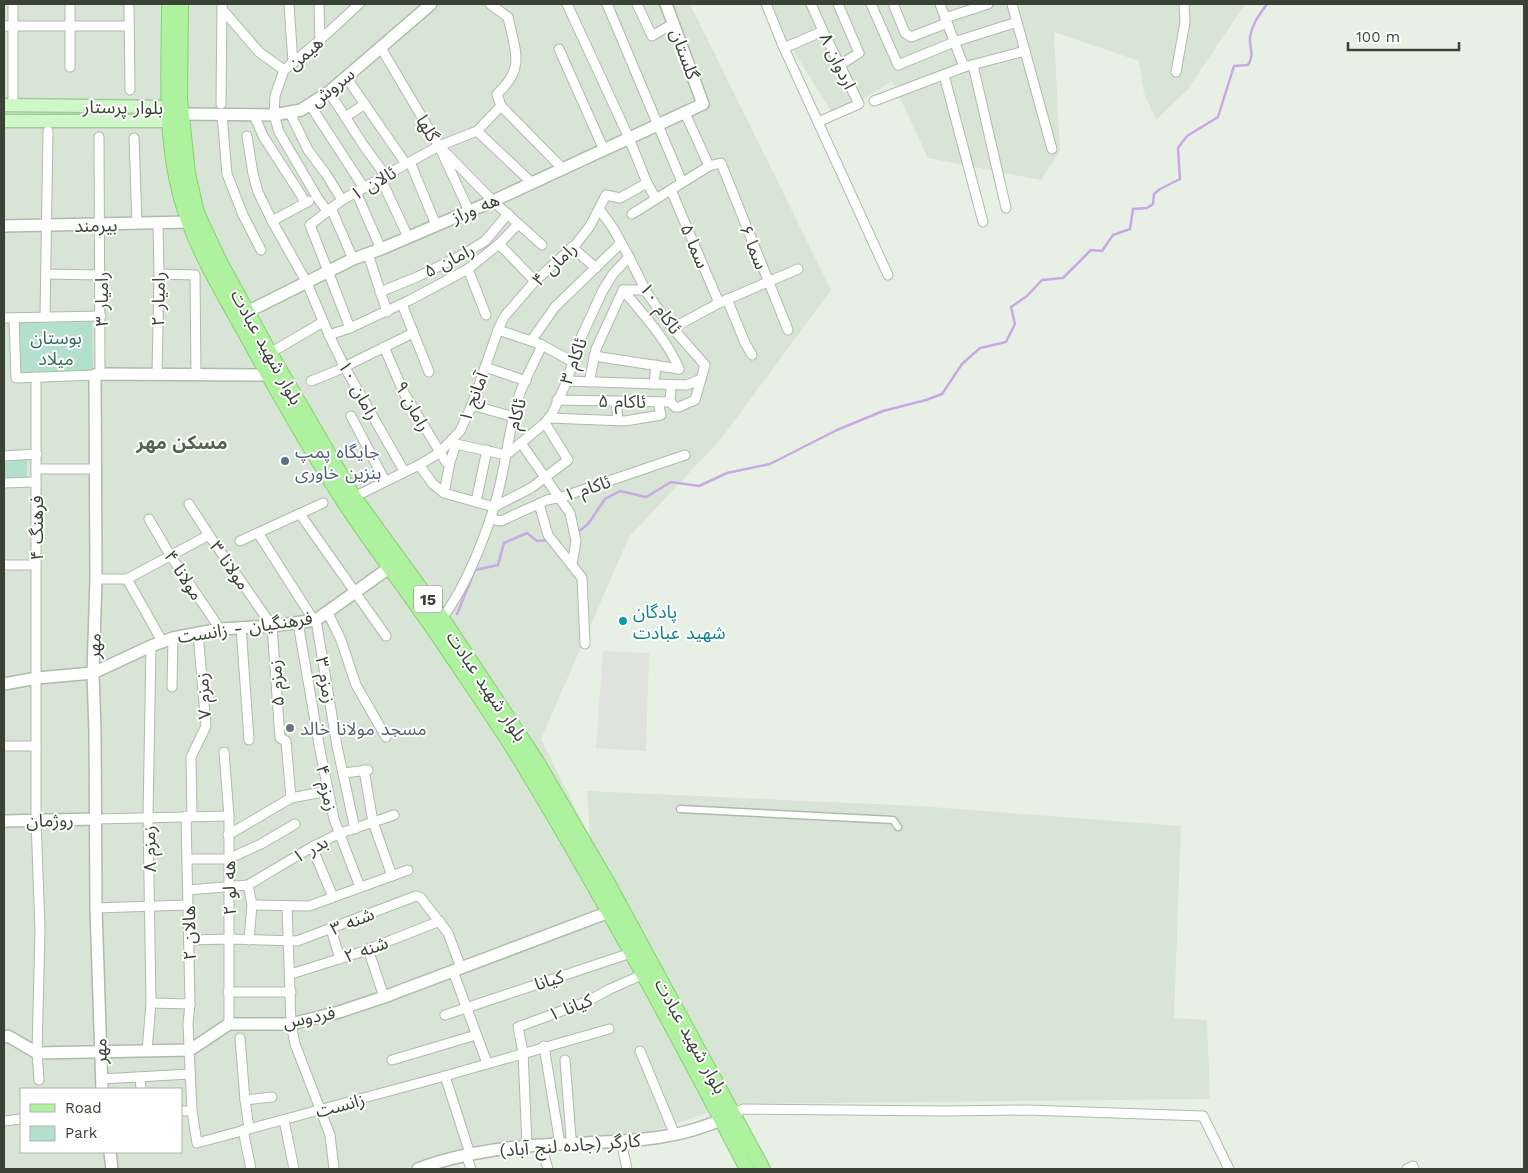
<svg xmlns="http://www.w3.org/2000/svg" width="1528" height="1173" viewBox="0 0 1528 1173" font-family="'Work Sans','Noto Sans Arabic',sans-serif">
<rect width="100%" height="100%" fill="#e8f0e6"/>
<g fill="#d8e4d5" fill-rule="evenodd">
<path d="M 4,4 L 690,4 L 831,290 L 721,439 L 629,537 L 541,739 L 590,838 L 587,791 L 918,806 L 1181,826 L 1174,1018 L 1207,1020 L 1210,1099 L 734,1104 L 648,1133 L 484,1144 L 403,1169 L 4,1169 ZM 21,1089 L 181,1089 L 181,1152 L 21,1152 Z"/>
<polygon points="764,4 1245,4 1188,89 1156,120 1144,93 1139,61 1054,32 1060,151 1041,180 928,158 892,81 835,117"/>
</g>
<g fill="#b3e0cc">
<polygon points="92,322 93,372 21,373 19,323"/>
<rect x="4" y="460" width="23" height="19"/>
</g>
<polygon fill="#dfe2dd" points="603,651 649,653 646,751 596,748"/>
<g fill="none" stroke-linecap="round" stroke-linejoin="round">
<g stroke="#c8a9e6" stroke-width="2.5">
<path d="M 578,532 L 588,524 L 605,499 L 620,491 L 646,497 L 671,482 L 699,486 L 727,473 L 770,464 L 837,430 L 883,411 L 926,400 L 942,394 L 962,364 L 980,348 L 1006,342 L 1015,324 L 1011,307 L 1027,296 L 1042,280 L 1063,278 L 1091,250 L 1102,251 L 1113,235 L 1130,229 L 1133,209 L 1147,208 L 1153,204 L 1154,194 L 1160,189 L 1180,179 L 1178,148 L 1187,136 L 1218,117 L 1234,66 L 1248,65 C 1255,53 1249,49 1250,37 C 1252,24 1260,14 1267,4"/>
<polyline points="457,614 475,570 498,565 504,543 527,533 537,541 548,540"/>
</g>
<g stroke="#aebbaa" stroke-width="9">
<polyline id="pedestrian" points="680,809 893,820 898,827"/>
</g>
<g stroke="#aebbaa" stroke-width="11">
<g id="minor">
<polyline points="13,4 13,105"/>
<polyline points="70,4 70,67"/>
<polyline points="129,4 130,90"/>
<polyline points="289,4 293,63"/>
<polyline points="319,4 320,40"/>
<polyline points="567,4 629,138 647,183 656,199"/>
<polyline points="607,4 682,182"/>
<polyline points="637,4 652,36 674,23"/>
<polyline points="766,4 784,48 888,275"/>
<polyline points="811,4 823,31 859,104 818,122"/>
<polyline points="838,4 859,53 840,65"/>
<polyline points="871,4 898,65 954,42 1017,22"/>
<polyline points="940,4 964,67"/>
<polyline points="1012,4 1052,149"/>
<polyline points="894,6 905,33 911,37 947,23"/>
<polyline points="222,9 259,52 284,70"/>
<polyline points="945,18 988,4"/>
<polyline points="4,26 129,26"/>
<polyline points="381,48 439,146 469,211"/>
<polyline points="784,48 823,31"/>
<polyline points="559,49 604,150"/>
<polyline points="973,65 1006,208"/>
<polyline points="1176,72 1185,22 1184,4"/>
<polyline points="944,75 983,222"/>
<polyline points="346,77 406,164"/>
<polyline points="329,92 364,146 385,175"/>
<polyline points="874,101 964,67 1025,51"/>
<polyline points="221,104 222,4"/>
<polyline points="310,105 364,188"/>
<polyline points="501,106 563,169"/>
<polyline points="290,113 308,150 326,174 342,200"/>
<polyline points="685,113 709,166"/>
<polyline points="222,114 227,174 243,215 261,250"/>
<polyline points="254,115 263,136 301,195 305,203"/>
<polyline points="345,117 365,104"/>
<polyline points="477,131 532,183"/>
<polyline points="247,136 253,174 258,192 272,221 307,283 329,335 344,366 404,471"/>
<polyline points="99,137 100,374"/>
<polyline points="134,138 137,224"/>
<polyline points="444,151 493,201 542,245"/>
<polyline points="410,162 436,225"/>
<polyline points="381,179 408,237"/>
<polyline points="671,190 719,303"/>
<polyline points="356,192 381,249"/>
<polyline points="331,208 353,259"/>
<polyline points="327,211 317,197 279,132 274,115 275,96 284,70 320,40 359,4"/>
<polyline points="632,214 709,166 721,163 788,330"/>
<polyline points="272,221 309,201"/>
<polyline points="518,224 499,244 535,281"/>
<polyline points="572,247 596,268"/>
<polyline points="368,254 387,312"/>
<polyline points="468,269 486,315"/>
<polyline points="46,274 100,275"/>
<polyline points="159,274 195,275 196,375"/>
<path d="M 623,290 C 642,313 668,341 679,369"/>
<polyline points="380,292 417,277 464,254 485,241 508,214"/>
<polyline points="727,299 745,343 752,355"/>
<polyline points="402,304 429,372"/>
<polyline points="45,317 48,131"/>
<polyline points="4,318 101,316"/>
<polyline points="14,318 16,378 95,375"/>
<path d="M 350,328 L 310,225 L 342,200 L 406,164 L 439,146 L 477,131 L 501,106 L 497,94 C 526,68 515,51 508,17 L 490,4"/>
<polyline points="673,328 719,303 798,269"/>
<polyline points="498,330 531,341"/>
<polyline points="329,335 350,328 410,300 468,269 499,244"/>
<polyline points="542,345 573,362"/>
<polyline points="384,347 404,393 446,462"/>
<polyline points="270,353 323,322"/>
<polyline points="594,356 679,369"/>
<polyline points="485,367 526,381"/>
<polyline points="157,374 159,274 158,223"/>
<polyline points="36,377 36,820 40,930 37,1053 39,1080"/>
<polyline points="311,381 336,371 413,333"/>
<polyline points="567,381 687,385 701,379 705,365 669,324 647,293 629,257 613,228 599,209"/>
<polyline points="589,382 596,349 623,290 646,290"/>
<polyline points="654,384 656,365"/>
<polyline points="557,400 670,402 671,386"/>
<polyline points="616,401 618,420"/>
<polyline points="670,402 675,407 679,407 695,400 701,379"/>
<polyline points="472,405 514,417"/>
<polyline points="351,416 385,481"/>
<polyline points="549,418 625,421 661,415 658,402"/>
<polyline points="450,442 456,444 506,455 545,423 552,414 567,381 579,342 603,290 613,274 629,257"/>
<polyline points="521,443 570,513 576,541 572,564"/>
<polyline points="4,456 37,454"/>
<polyline points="419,465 433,484 444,493 494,507 531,488 568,460 545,423"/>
<polyline points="36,469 95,469"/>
<polyline points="4,483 36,482"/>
<polyline points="444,493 450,462 456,444"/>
<polyline points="354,497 419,465 439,453 460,431 472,405 498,330 504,317 535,281 576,244 590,226 606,195 620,198 647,183"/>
<polyline points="476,502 487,450"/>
<polyline points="189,504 209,535 272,626 280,738 286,741 291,798"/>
<polyline points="539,504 548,535 582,578 585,644"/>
<polyline points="300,514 386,636"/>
<polyline points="149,519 170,555 220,629"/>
<polyline points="490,519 501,521 547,500 562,497 685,455"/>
<polyline points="258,533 313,619"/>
<polyline points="240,541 323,503"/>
<polyline points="4,565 36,565"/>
<polyline points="96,579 127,579 209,535"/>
<polyline points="127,579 162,641"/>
<polyline points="327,611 341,640 356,685 386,737"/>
<path d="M 442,618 C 468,585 494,517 502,475 C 508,448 511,419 520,393 C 526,377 535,361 542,345 L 531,341 L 555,307 L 621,243"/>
<polyline points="316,620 337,746 355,829"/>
<polyline points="298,623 320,750 334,819 360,887"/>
<polyline points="241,627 249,740"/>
<polyline points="172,687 173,638"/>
<polyline points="4,746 36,746"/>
<polyline points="224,752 229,816 229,1024"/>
<polyline points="364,770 373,822 392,876"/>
<polyline points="344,773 368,770"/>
<polyline points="186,816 190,1004 188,1024 192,1111"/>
<polyline points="192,816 191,757 206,726 198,633"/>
<polyline points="95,819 229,816"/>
<polyline points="228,835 291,798 328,791"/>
<polyline points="312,847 333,897"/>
<polyline points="187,859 228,859 261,844 295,824"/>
<polyline points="248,885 252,905 249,940"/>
<polyline points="188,890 248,885 312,847 338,834 394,815"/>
<polyline points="252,905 309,906 408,870"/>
<polyline points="287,906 291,1024 295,1044 330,1135 334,1169"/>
<polyline points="96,908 188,905"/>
<polyline points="331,929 340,959"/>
<polyline points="189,940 229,939 297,941 416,896 421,898 448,933 461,968"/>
<polyline points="368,949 384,997"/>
<polyline points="453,971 487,1063"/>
<polyline points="291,974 361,952 440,921"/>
<polyline points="228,992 291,992"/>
<polyline points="151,1003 190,1004"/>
<polyline points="445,1015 634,952"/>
<polyline points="240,1038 245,1100 249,1128"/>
<polyline points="544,1046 560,1144"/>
<polyline points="147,1051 151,1003 148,817 151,646"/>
<polyline points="640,1051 675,1135"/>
<polyline points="392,1060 476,1035"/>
<polyline points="565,1060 571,1138"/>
<polyline points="445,1076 470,1154"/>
<polyline points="140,1077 141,1089"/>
<polyline points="101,1079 190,1074"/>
<polyline points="245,1100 272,1097"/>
<polyline points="181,1111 192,1111 197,1143 445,1076 609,1029"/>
<polyline points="733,1114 743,1109 946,1111 1027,1110 1203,1116 1229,1169"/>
<polyline points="4,1121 21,1119"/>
<polyline points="285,1125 294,1169"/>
<polyline points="243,1130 251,1169"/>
<polyline points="621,1141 627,1169"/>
<polyline points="541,1145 548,1169"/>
<polyline points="527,1146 523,1052 518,1027 586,1002 610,989 644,974"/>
<polyline points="466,1154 471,1169"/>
<polyline points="1407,1169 1413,1166 1414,1169"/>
</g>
</g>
<g stroke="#aebbaa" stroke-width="14">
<g id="tertiary">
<polyline points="181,114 274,115 301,110 329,92 431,4"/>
<polyline points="4,226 188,222"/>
<polyline points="247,312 353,259 381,249 493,201 703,104 666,4"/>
<polyline points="4,684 37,678 93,673 151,646 173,638 220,629 272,626 316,620 389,568"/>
<polyline points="4,821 95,819"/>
<polyline points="4,1037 8,1036 37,1053 190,1050 229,1024 291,1024 339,1012 384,997 617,909"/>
<polyline points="102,1089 96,908 95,732 93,673 96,579 95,375 100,374 268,375"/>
<polyline points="110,1152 112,1169"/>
<path d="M 418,1169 C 463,1152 511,1146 560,1144 C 617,1141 674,1143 727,1117"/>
</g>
</g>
<g stroke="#a3cb9b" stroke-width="15">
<polyline id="secondary" points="4,105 169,107 181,114 169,121 4,121"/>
</g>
<g stroke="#85d470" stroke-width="16">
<g id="primary">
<path d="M 169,4 C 169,71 163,143 184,208 C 198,252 223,293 245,333 C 277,391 310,450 346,505 C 379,555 416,602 449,652 C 475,691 502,729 525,768 C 604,899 677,1034 747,1169"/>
<polyline points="181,4 180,98 188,173 197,213 220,262 270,353 354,497 442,618 536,760 609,885 763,1169"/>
</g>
</g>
<use href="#pedestrian" stroke="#fff" stroke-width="6"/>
<use href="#minor" stroke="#fff" stroke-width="9"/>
<use href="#tertiary" stroke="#fff" stroke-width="11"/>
<use href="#secondary" stroke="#d0f7c9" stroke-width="12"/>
<use href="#primary" stroke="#aef19e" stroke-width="14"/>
</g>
<circle fill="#5c6f8a" stroke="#fff" stroke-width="2" cx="285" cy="461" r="5"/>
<circle fill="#0f9aa8" stroke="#fff" stroke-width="2" cx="623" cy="621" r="5"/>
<circle fill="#6b7280" stroke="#fff" stroke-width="2" cx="290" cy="728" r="5"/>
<g text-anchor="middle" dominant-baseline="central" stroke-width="4" stroke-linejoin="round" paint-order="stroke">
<rect fill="#fff" stroke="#757b72" stroke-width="1" x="414" y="585.5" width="28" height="27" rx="4"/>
<g font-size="16" font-weight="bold" fill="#3a4236">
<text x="428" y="599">15</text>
</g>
<g font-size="18" fill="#3a4236" stroke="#fff">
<text transform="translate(305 53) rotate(-41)">هیمن</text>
<text transform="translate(685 54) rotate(70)">گلستان</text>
<text transform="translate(838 61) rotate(64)">اردوان ۸</text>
<text transform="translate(332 87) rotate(-38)">سروش</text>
<text transform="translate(123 107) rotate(1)">بلوار پرستار</text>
<text transform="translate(428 128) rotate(59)">گلها</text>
<text transform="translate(373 183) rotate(-30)">ئالان ۱</text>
<text transform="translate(475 208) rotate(-23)">هه وراز</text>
<text transform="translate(96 225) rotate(-1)">بیرمند</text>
<text transform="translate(695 246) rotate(67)">سما ۵</text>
<text transform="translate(754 247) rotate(68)">سما ۶</text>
<text transform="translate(449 260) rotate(-27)">رامان ۵</text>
<text transform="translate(554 264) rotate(-44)">رامان ۴</text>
<text transform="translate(101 299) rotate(-90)">رامیار ۳</text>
<text transform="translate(158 299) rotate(-89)">رامیار ۲</text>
<text transform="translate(661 308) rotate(55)">ئاکام ۱۰</text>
<text transform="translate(267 347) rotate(61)">بلوار شهید عبادت</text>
<text transform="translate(573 361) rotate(-70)">ئاکام ۳</text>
<text transform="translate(359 390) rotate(61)">رامان ۱۰</text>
<text transform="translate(473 397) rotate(-69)">آمانج ۱</text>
<text transform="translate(622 401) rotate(1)">ئاکام ۵</text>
<text transform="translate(413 406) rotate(61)">رامان ۹</text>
<text transform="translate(516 414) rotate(-76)">ئاکام</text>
<text transform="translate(587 488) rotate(-18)">ئاکام ۱</text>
<text transform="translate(36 528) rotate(-90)">فرهنگ ۴</text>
<text transform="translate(230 565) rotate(55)">مولانا ۳</text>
<text transform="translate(184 575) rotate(57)">مولانا ۴</text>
<text transform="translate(245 627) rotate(-8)">فرهنگیان - زانست</text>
<text transform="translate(94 646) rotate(-88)">مهر</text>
<text transform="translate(326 680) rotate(80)">زمزم ۳</text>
<text transform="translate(276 683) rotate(-94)">زمزم ۵</text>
<text transform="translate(487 686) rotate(56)">بلوار شهید عبادت</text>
<text transform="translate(203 696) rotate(-94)">زمزم ۷</text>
<text transform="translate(327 788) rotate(78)">زمزم ۴</text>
<text transform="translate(50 820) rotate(-1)">روژمان</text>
<text transform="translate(149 849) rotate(-91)">زمزم ۸</text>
<text transform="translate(310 849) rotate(-29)">بدر ۱</text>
<text transform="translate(229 888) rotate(-91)">هه لو ۲</text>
<text transform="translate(352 921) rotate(-22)">شنه ۳</text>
<text transform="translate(189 933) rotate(-91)">هالان ۲</text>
<text transform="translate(366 949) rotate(-20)">شنه ۲</text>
<text transform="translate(549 980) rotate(-18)">کیانا</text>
<text transform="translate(570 1007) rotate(-21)">کیانا ۱</text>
<text transform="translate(309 1017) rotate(-11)">فردوس</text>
<text transform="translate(691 1036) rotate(61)">بلوار شهید عبادت</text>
<text transform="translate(100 1051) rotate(-91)">مهر</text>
<text transform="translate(340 1105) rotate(-15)">زانست</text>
<text transform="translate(570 1145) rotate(-4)">کارگر (جاده لنج آباد)</text>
</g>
<g font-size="18" fill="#316c5b" stroke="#fff">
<text x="56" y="337">بوستان<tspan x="56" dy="21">میلاد</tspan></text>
</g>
<g font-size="18" fill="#4e5e75" stroke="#fff" text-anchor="start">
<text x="295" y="451">جایگاه پمپ<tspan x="295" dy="21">بنزین خاوری</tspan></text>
</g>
<g font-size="18" fill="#0d838f" stroke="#fff" text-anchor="start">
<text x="633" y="611">پادگان<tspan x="633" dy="21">شهید عبادت</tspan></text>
</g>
<g font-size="18" fill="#5b616d" stroke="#fff" text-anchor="start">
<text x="300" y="728">مسجد مولانا خالد</text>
</g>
<g font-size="19" font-weight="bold" fill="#55644f" stroke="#fff">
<text x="182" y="442">مسکن مهر</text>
</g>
</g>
<rect width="1528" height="1173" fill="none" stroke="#3a4236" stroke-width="10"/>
<rect x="20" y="1088" width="162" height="65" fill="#ffffff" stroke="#b0b3af"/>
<rect x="30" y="1104" width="25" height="8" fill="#aef19e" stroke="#b0b3af"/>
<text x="65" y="1113" font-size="15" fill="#3a4236">Road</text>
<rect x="30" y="1126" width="25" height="15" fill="#b3e0cc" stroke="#b0b3af"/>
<text x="65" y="1138" font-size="15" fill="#3a4236">Park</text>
<path d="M1348 42v8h111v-8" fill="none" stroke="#3a4236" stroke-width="2.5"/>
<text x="1356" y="42" font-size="15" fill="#3a4236" stroke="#ffffff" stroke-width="4" paint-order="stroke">100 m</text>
</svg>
